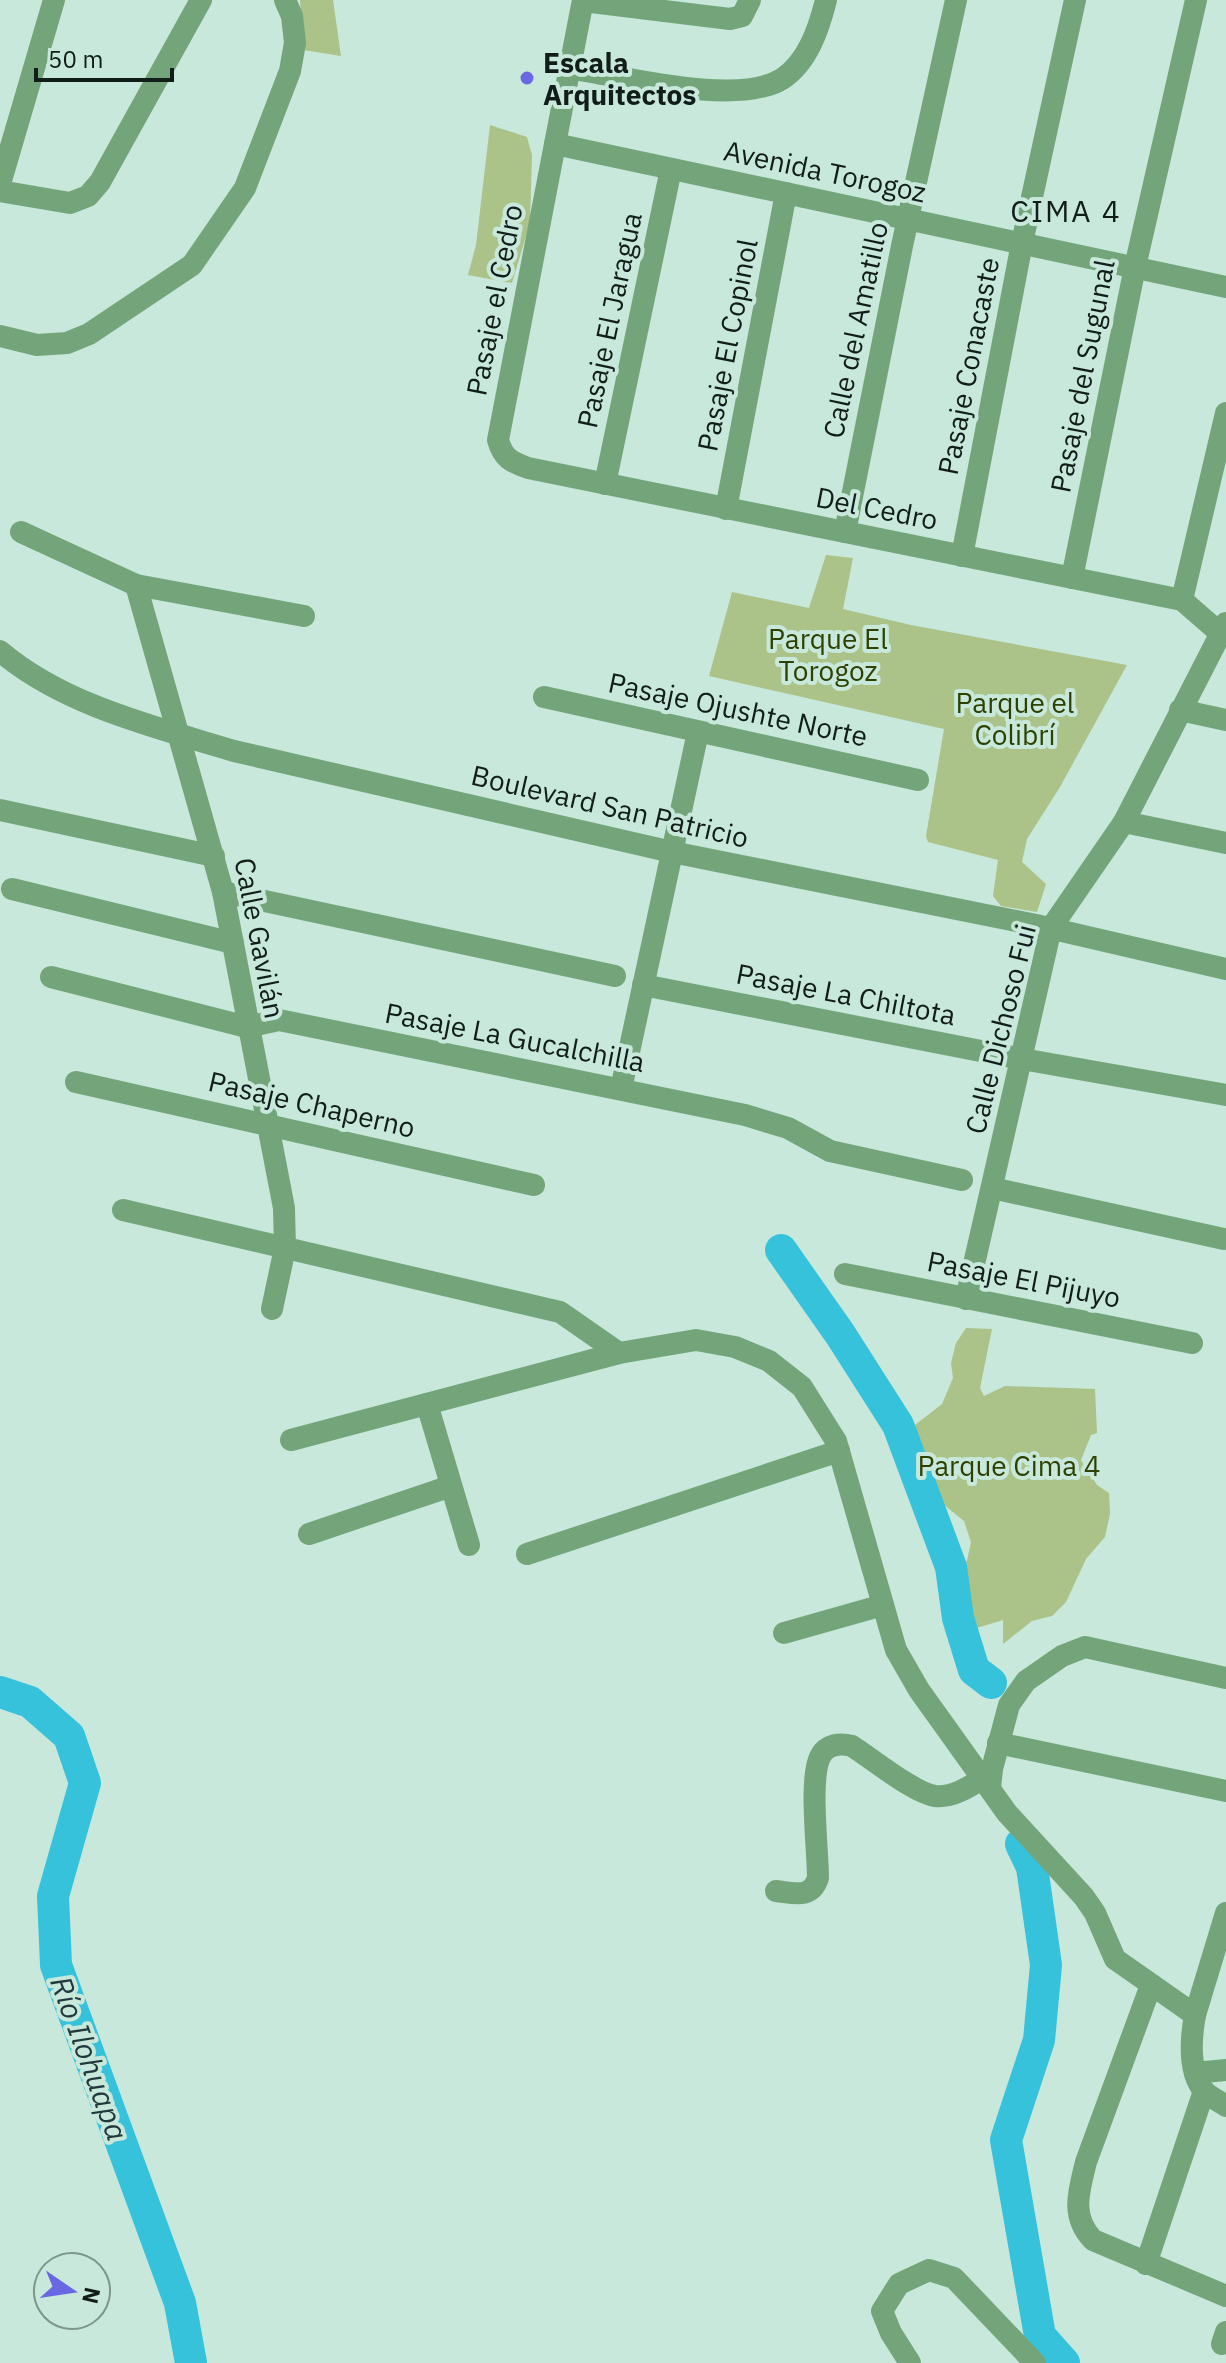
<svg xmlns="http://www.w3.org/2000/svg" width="1226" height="2363" viewBox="0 0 1226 2363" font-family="'IBM Plex Sans',sans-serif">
<rect width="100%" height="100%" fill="#c7e8db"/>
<g fill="#abc388">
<polygon points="300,0 333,0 341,56 297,49 302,25"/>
<polygon points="490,125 527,137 532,155 530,223 512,283 468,275 476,245"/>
<polygon points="826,555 853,558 843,609 911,625 1127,665 1060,787 1027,839 1022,862 1046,884 1037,912 1001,906 993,896 998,860 928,842 926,836 944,729 709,676 732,592 809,608"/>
<polygon points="966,1328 992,1329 980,1388 984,1396 1005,1386 1095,1389 1097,1433 1091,1435 1081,1460 1097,1485 1109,1493 1110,1514 1105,1537 1086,1559 1066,1602 1052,1616 1032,1621 1003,1644 1003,1620 960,1633 955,1602 965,1599 951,1567 967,1561 971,1542 964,1521 943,1504 926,1470 915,1425 942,1404 953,1378 951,1363 956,1343"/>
</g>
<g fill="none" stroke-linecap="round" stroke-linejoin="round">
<g stroke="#37c2dc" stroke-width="32">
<polyline points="781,1250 840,1334 898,1425 951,1567 958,1618 974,1670 991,1683"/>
<polyline points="0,1692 30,1702 69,1736 85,1783 53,1896 56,1965 180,2303 191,2363"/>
<polyline points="1021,1844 1032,1867 1046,1965 1039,2040 1006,2140 1040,2336 1064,2363"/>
</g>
<g stroke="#74a57a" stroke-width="22">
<polyline points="583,1 730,19 742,16 750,0"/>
<path d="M 569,68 C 622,76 736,107 782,79 C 808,62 819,28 826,0"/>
<path d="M 555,144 L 498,440 C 503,458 511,462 528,468 L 1182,600 L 1220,633"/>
<polyline points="0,184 54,0"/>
<polyline points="0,336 37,345 67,343 89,334 192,265 245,188 290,71 295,43 292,16 285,0"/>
<polyline points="605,484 671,169"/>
<polyline points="726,509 786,193"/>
<polyline points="21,532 136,585 304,616"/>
<polyline points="845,532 902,246 956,0"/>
<polyline points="962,556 1022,243 1075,0"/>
<polyline points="1072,578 1135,267 1196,0"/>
<polyline points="136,585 223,892 284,1208 285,1248 272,1309"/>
<polyline points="1182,600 1226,413"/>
<path d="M 0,651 C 63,705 155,727 234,751 L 672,852 L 1036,925 L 1226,969"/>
<polyline points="544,697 918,780"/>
<polyline points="1180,710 1226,720"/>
<polyline points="0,810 214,856"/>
<polyline points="1124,822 1226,843"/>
<polyline points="12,889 233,943"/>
<polyline points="223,892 615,976"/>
<polyline points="51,977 247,1027 279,1020 745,1115 788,1128 830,1151 962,1180"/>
<polyline points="643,985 1022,1059 1226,1095"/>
<polyline points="76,1082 534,1185"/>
<polyline points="621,1089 698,732"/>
<polyline points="992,1188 1224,1239"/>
<polyline points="123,1210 560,1312 619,1353"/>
<polyline points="845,1274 1192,1343"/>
<polyline points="966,1299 1051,928 1124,822 1226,623"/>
<polyline points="427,1404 469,1545"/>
<path d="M 291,1440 L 619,1353 L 696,1340 L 735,1347 L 769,1361 L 802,1387 L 836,1441 L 896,1650 L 919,1690 L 1007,1813 L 1084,1897 L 1095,1913 L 1115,1959 L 1195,2015 C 1191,2037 1188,2072 1204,2091 C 1210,2097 1219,2101 1226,2106"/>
<polyline points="309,1534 451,1486"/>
<polyline points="527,1554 839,1451"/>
<polyline points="784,1633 883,1605"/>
<polyline points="998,1743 1226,1791"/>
<polyline points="990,1788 992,1769 1009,1705 1026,1681 1062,1656 1085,1647 1226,1678"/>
<path d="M 776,1891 C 795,1893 811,1899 818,1878 C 818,1850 809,1780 820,1757 C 826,1744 840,1743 852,1746 C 871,1758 914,1793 935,1796 C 952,1798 969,1787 983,1778"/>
<path d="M 1151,1985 L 1086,2162 C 1079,2191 1070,2216 1093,2240 L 1226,2296"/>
<polyline points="1195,2015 1226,1913"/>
<polyline points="1195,2073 1226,2070"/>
<polyline points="1146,2264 1204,2091"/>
<polyline points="1222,2344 1226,2332"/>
<polyline points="910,2363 891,2333 882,2311 899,2284 929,2270 954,2278 1035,2363"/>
</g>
<g stroke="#74a57a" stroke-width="22">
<polyline points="583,0 555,144 1226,287"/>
<polyline points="0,191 70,203 88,196 100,182 201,0"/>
</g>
</g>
<circle fill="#6968e2" stroke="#c7e8db" stroke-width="3" cx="527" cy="78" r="8"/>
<g text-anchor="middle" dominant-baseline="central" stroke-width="8" stroke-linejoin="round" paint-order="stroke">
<g font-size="28" font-weight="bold" fill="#111d19" stroke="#c7e8db" text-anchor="start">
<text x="543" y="62">Escala<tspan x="543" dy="32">Arquitectos</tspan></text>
</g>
<g font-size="28" fill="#111d19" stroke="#c7e8db">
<text transform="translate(825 171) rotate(12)">Avenida Torogoz</text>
<text transform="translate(494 300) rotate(-79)">Pasaje el Cedro</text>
<text transform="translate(609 320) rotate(-78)">Pasaje El Jaragua</text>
<text transform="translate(855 330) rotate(-78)">Calle del Amatillo</text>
<text transform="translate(727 345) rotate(-79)">Pasaje El Copinol</text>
<text transform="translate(968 366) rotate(-79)">Pasaje Conacaste</text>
<text transform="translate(1082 376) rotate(-79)">Pasaje del Sugunal</text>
<text transform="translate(877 508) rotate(11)">Del Cedro</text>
<text transform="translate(738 709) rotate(12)">Pasaje Ojushte Norte</text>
<text transform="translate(610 806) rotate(13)">Boulevard San Patricio</text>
<text transform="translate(260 938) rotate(79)">Calle Gavilán</text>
<text transform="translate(846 994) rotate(11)">Pasaje La Chiltota</text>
<text transform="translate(1000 1029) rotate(-76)">Calle Dichoso Fui</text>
<text transform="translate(515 1037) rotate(11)">Pasaje La Gucalchilla</text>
<text transform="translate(312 1104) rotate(13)">Pasaje Chaperno</text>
<text transform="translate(1024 1279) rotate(11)">Pasaje El Pijuyo</text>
</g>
<g font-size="28" fill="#2e4100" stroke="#c7e8db">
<text x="828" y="638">Parque El<tspan x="828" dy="32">Torogoz</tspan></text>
<text x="1015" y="702">Parque el<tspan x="1015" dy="32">Colibrí</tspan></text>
<text x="1009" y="1465">Parque Cima 4</text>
</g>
<g font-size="30" letter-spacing="2" fill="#111d19" stroke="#c7e8db">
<text x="1066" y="210">CIMA 4</text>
</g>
<g font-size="30" font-style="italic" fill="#21383d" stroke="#c7e8db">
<text transform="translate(90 2058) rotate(70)">Río Ilohuapa</text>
</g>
</g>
<g transform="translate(72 2291) rotate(103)"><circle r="38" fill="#c7e8db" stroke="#7e978d" stroke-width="2"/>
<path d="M0-6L14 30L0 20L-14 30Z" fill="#6968e2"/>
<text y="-12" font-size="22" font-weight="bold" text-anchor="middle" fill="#111d19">N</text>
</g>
<path d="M36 68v12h136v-12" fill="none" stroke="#111d19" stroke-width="4"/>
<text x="48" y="68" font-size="24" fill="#111d19" stroke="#c7e8db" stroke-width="6" paint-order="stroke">50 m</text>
</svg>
